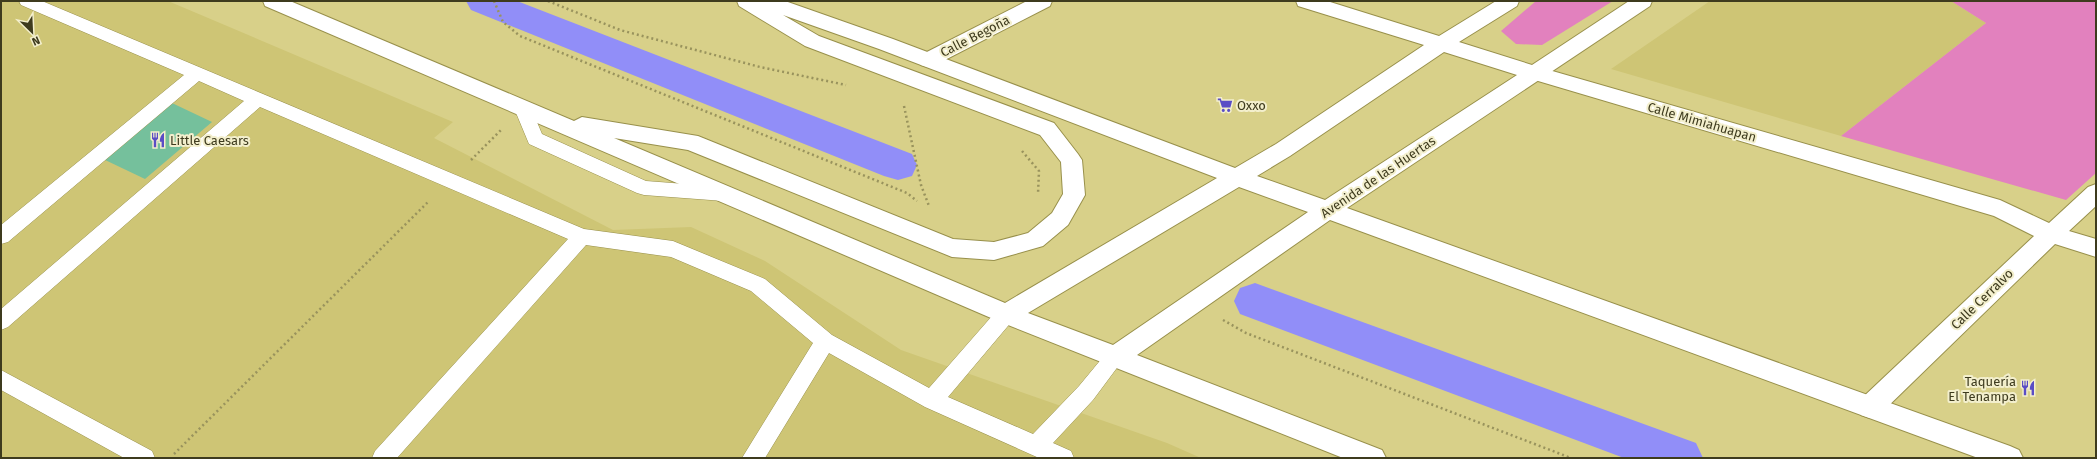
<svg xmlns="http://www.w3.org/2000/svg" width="2097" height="459" viewBox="0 0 2097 459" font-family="'Fira Sans',sans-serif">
<rect width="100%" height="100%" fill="#d8d089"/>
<g fill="#cec575">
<polygon points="1,1 168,1 453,122 434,138 613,230 691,227 765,261 901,350 1167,443 1201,458 1,458"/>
<polygon points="1710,1 1951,1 1986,23 1841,136 1611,69"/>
</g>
<g fill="#e281be">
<polygon points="1536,1 1613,1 1542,45 1516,44 1501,31"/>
<polygon points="1951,1 2096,1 2096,173 2066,200 1841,136 1986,23"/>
</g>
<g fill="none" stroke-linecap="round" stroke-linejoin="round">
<g fill="#918ef8" fill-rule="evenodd">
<polygon points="466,1 517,1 912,154 917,165 912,176 898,180 884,176 471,10"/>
<polygon points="1255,283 1696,443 1703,458 1624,458 1240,314 1234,301 1240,288"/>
</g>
</g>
<polygon fill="#75c09c" points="172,103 212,122 145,179 103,159"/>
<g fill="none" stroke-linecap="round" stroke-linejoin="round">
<g stroke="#98904b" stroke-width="1">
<g id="lane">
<polygon points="19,1 42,1 584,229 673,241 765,279 832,335 929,388 999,308 1006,305 1013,308 1016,314 1013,320 948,397 1033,434 1079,386 1108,351 1115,348 1122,351 1125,357 1093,400 1053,443 1071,451 1074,458 1039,458 925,407 829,353 765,458 742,458 813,343 751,291 671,257 586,245 397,458 372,458 375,451 568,239 260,107 8,327 1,330 1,309 244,101 199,81 8,242 1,244 1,225 184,75 21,5"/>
<polygon points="523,101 529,103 542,134 646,181 724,187 731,189 733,194 731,199 724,201 644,195 637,193 529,144 514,108 517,103"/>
<polygon points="1,370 152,451 155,458 124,458 1,390"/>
</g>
</g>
<g stroke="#98904b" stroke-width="2">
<g id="street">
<polygon points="1027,1 1052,1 1050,6 935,65 928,67 921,65 918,60 921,55"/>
<polygon points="1535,66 2000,200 2049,223 2088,187 2096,184 2096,206 2069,231 2096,239 2096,257 2055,244 1879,415 1870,418 1861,415 1858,407 1861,399 2034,236 1994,216 1528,78 1525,73 1528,68"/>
</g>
</g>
<g stroke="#98904b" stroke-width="2">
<path id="secondary" d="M 263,1 L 290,1 L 574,121 L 582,117 L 698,136 L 953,239 L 994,242 L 1028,233 L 1052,213 L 1063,194 L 1061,162 L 1040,135 L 805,46 L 739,6 L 737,1 L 785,1 L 893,39 L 1235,168 L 1276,144 L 1424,45 L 1298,6 L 1296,1 L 1327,1 L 1439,36 L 1496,1 L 1519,1 L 1517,6 L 1459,42 L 1532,65 L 1629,1 L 1652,1 L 1650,6 L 1347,208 L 2010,446 L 2019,450 L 2023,458 L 1978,458 L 1330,220 L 1137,355 L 1382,450 L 1386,458 L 1343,458 L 998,321 L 265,6 ZM 783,15 L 879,49 L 1217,178 L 1005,303 L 614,138 L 688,150 L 952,257 L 994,260 L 1043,246 L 1068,225 L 1085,195 L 1082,160 L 1078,154 L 1054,123 L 819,36 ZM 1444,52 L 1517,75 L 1325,200 L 1257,176 L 1290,156 ZM 1239,187 L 1308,212 L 1113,345 L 1028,313 Z"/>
</g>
<g stroke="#99935d" stroke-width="2.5" stroke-dasharray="2 3" stroke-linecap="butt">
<polyline points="494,1 503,22 520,36 907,193 917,201"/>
<polyline points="548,1 620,30 760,67 846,85"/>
<polyline points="904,106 921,185 929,206"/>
<polyline points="1022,151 1039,171 1038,194"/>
<polyline points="471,160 501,130"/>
<polyline points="1223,320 1246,333 1571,458"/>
<polyline points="174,454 429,201"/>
</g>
<use href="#lane" fill="#fff" fill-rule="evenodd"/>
<use href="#street" fill="#fff" fill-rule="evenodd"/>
<use href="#secondary" fill="#fff" fill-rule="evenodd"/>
</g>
<defs>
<g id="supermarket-bare" transform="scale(1.2)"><path d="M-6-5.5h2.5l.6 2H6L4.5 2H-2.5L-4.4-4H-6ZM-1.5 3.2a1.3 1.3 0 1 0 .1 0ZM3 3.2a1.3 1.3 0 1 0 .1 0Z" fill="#5a4dc5" stroke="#f3efcd" stroke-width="2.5" paint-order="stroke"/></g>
<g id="restaurant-bare" transform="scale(1.2)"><path d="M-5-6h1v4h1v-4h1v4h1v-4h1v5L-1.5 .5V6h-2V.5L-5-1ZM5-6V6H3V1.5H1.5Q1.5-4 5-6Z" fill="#5a4dc5" stroke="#f3efcd" stroke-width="2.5" paint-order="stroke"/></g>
</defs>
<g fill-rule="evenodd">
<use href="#supermarket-bare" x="1225" y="105"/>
<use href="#restaurant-bare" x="158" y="140"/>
<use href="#restaurant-bare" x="2028" y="388"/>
</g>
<g text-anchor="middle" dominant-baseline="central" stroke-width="4" stroke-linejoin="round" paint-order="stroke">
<g font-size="13" fill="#3e3b1e" stroke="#f3efcd">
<text transform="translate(975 36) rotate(-27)">Calle Begoña</text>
<text transform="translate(1702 122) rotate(16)">Calle Mimiahuapan</text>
<text transform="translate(1378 177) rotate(-34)">Avenida de las Huertas</text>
<text transform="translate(1982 299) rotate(-44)">Calle Cerralvo</text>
</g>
<g font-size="13" fill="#3e3b1e" stroke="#f3efcd" text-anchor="start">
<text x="1237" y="105">Oxxo</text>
<text x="170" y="140">Little Caesars</text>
<text x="2016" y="381" text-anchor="end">Taquería<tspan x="2016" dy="15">El Tenampa</tspan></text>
</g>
</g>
<rect width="2097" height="459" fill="none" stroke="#3e3b1e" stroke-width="4"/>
<g transform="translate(32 32) rotate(156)" stroke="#f3efcd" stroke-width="3" paint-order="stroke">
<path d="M0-3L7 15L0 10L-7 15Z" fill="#3e3b1e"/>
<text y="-6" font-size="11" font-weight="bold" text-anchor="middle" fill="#3e3b1e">N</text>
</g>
</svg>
